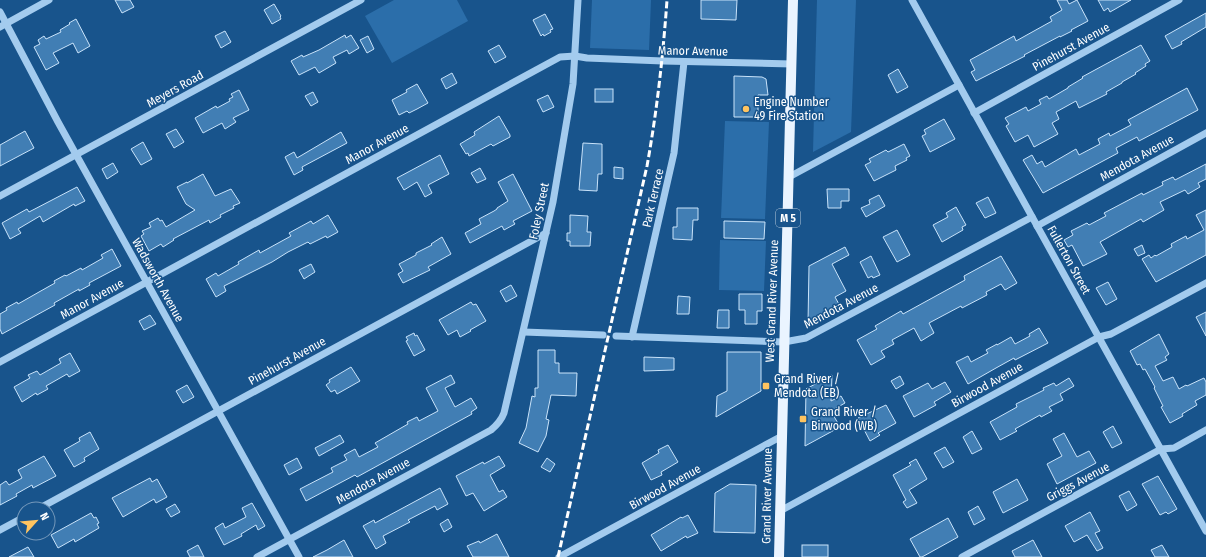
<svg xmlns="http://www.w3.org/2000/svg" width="1206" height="557" viewBox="0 0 1206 557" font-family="'Fira Sans Condensed',sans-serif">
<rect width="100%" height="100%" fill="#18548c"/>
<g fill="#2b6eaa">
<polygon points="394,0 457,0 468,21 392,63 365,16"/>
<polygon points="592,0 651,0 649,50 590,48"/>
<polygon points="817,0 856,0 851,132 813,152"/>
<polygon points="725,121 769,122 765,219 721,218"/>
<polygon points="720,240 766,241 764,291 719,290"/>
</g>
<g fill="#417eb4" stroke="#c9e3fa">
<polygon points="115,0 130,0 134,7 122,13"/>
<polygon points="701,0 737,0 736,20 701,19"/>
<polygon points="1057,0 1067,0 1069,4 1077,0 1088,21 1071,30 1072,31 1060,37 1060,36 1024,55 1025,56 976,81 971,72 975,70 970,60 1014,36 1016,41 1052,21 1050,17 1062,10"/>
<polygon points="1098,0 1131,0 1110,12 1108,8 1104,11"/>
<polygon points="274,4 281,16 280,17 281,19 272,24 264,10"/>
<polygon points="1206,13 1206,27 1181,42 1182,44 1172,49 1165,36"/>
<polygon points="545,14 553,29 550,30 551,32 544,36 543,34 541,36 533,20"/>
<polygon points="76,19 90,46 78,53 73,43 53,53 59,63 46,70 34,47 40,44 38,40 44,36 46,39 61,32 60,30 70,24 69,23"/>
<polygon points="225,31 231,42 221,48 215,36"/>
<polygon points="345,35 346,38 351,35 359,48 349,54 347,50 333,57 336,63 319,73 315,67 299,75 291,61 302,55 303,57 319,50"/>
<polygon points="368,36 374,49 367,53 360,40"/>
<polygon points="499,45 506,57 495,63 488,51"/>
<polygon points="1141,45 1150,61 1145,64 1146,66 1135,73 1136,74 1122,82 1122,83 1106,92 1107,94 1079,108 1076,101 1056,112 1059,119 1052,123 1058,134 1034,147 1028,135 1015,142 1006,126 1009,124 1005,118 1026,107 1028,111 1041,104 1039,100 1047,96 1049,99 1068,88 1068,87 1083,78 1082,77"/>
<polygon points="898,69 908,87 897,93 888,75"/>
<polygon points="452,73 457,83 446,89 441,79"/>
<polygon points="734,76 762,77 766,79 768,95 758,95 758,117 734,117"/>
<polygon points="417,84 428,103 417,109 409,113 407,111 399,115 392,100 407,92 406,90"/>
<polygon points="1187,88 1198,110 1139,141 1137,137 1116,148 1118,153 1043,193 1023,160 1032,155 1037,164 1042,161 1045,167 1076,149 1079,155 1100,144 1098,139 1109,133 1110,136 1131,125 1128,120"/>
<rect x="595" y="89" width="18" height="13"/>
<polygon points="239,90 249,110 233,118 236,122 225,129 222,123 203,133 195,118 216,106 217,108 230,101 229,99 233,97 231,94"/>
<polygon points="313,92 318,102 311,106 305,96"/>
<polygon points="548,95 554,107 543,112 537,100"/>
<polygon points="499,116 510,135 510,137 493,146 491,144 469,156 468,153 466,154 460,144 475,135 474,132"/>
<polygon points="944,119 955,139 930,152 922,136 926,134 924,130"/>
<polygon points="176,129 184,142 174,148 166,134"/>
<polygon points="25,131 34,148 0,166 0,145"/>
<polygon points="341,132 347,143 302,167 303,170 294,175 285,157 294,152 297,158"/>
<polygon points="143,142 152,159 141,165 131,149"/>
<polygon points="583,143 602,144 602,174 598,174 597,191 579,190"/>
<polygon points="904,144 910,156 906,158 907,160 895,166 896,170 874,181 865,165 871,162 869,159 886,150 888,152"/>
<polygon points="440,155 449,174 428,185 432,193 425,197 417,182 404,190 397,178"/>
<polygon points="113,163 118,172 107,179 102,169"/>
<polygon points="1206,164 1206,179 1198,183 1200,187 1188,194 1185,190 1160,202 1164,210 1143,222 1141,219 1100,242 1107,254 1083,266 1072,245 1068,247 1064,240 1073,235 1071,231 1087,223 1089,225 1106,216 1104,213 1142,193 1143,195 1163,185 1162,182 1173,177 1175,180"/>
<polygon points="614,167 623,168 623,179 614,178"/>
<polygon points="480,168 486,179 477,183 471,173"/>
<polygon points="203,174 215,196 231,189 240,203 233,206 234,208 220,215 221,217 210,223 209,220 173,239 174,240 163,247 161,244 149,251 141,236 144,234 142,231 151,227 149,223 158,218 160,221 162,220 166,227 195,210 186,204 177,187 187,182 187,183"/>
<polygon points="513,174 532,211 513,221 515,224 504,230 502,226 470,243 465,233 481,224 479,219 494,211 497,209 497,208 508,201 498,182"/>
<polygon points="77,187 85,201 75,206 74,204 43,222 40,216 18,229 21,233 10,239 2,223 27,209 29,212"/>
<polygon points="827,189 849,189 849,201 841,201 841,208 828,208"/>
<polygon points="879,195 885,206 866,217 861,208 870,204 869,200"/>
<polygon points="988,197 996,213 985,218 976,203"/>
<polygon points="956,207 966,225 962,227 963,230 942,242 933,225 948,217 946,213"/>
<polygon points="677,208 698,208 698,220 693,220 692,240 673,239 673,227 677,227"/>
<polygon points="1206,210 1206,255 1156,282 1142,259 1149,255 1151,258 1155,255 1156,256 1172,247 1171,244 1186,236 1187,239 1204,230 1196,215"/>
<polygon points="328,215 338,232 327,238 326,236 310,244 308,242 288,252 272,262 224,286 226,291 216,297 206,279 216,273 218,276 239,264 238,262 259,250 260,253 291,236 289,233 311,221 313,224"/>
<polygon points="570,215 588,216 587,232 591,232 590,246 570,246 570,241 567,241 567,233 570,233"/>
<polygon points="724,221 765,222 764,239 724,238"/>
<polygon points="897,230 910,255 897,262 883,237"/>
<polygon points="442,237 451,254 428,267 430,270 403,283 398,274 403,271 399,264 416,255 416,253 432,245 431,244"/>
<polygon points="1142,245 1145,253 1138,256 1134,249"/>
<polygon points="845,247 849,255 832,264 846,291 835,297 840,306 808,323 809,266"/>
<polygon points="112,249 121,266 89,283 90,285 79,291 79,289 54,303 55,305 2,334 0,329 0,314 7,310 6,308 17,302 18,304 39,292 55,283 54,281 65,275 66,276 81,268 82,270 103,258 101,255"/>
<polygon points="871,256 880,275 873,278 872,276 868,278 860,262"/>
<polygon points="1001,256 1017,283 1005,290 1001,284 986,292 987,295 962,308 961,306 929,323 934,333 921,341 914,328 892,340 894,344 881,351 885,357 871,365 857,340 877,329 875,326 901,311 903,314 965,280 964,276"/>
<polygon points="311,264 315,272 304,279 299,270"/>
<polygon points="1108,282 1117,299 1106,305 1096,288"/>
<polygon points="511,285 517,296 506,302 500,291"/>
<polygon points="739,294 762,294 762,311 757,311 757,324 745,324 745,310 739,310"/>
<polygon points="678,296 690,297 689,314 677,314"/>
<polygon points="471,302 473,305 476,304 486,321 470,330 471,331 460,337 457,330 448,335 439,320"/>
<polygon points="718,310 729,310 729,328 717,328"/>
<polygon points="1206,312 1206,336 1196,317"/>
<polygon points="150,315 156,324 144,330 139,321"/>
<polygon points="1039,328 1048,343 1015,360 1014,358 996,368 968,384 956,362 968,356 971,362 988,353 986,350 997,344 997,345 1011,337 1015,344 1030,336 1029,334"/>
<polygon points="414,333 415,336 417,335 425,350 414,356 406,341 408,340 406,337"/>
<polygon points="1159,334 1169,354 1165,357 1167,360 1155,366 1163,381 1173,377 1179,389 1186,385 1187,386 1204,378 1206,382 1206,395 1195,401 1197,405 1182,414 1183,416 1170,423 1161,407 1163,406 1154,388 1155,387 1145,369 1143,370 1140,364 1137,365 1130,351"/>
<polygon points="538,350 555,350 555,363 559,363 559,373 577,373 576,396 551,395 546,419 549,420 546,436 538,452 519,443 526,428 532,396 535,397 535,388 538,388"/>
<polygon points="727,352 761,352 761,391 716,417 717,396 727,391"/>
<polygon points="70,353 80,371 69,377 67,374 46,386 48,389 37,395 36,393 22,402 14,387 30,378 28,375 37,371 40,375 61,363 59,359"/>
<polygon points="644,357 674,358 674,370 644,371"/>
<polygon points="351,367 360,381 337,394 335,390 331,392 326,385 330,382 329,380"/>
<polygon points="451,375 455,383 445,388 455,407 471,398 477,408 471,412 472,414 357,477 355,475 306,501 300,489 333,472 331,468 347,460 344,455 355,449 359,457 378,447 375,443 408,424 407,422 417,417 419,421 438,411 426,388"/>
<polygon points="832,375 831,401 841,396 845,403 831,411 840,427 805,446 806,389"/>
<polygon points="900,376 904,384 896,389 891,381"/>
<polygon points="1069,378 1074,386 1060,394 1063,400 1049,407 1052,411 1041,417 1040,415 1015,429 1017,431 1000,440 990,422 1017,407 1016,404 1044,390 1043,388 1054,383 1056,386"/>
<polygon points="945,382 951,392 934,402 936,405 914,417 903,396 928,383 932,389"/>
<polygon points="187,385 194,397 183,403 176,391"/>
<polygon points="886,405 896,423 878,433 880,435 870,441 858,418"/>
<polygon points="1113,426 1122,443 1112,448 1103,432"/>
<polygon points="972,431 982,449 972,454 963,437"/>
<polygon points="90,432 99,449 84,458 85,461 74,467 64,450 80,441 79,438"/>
<polygon points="1064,433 1077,457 1089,451 1096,463 1057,484 1047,464 1062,456 1053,439"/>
<polygon points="340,435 344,442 319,456 315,448"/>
<polygon points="668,445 678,462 661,472 662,475 651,480 642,463 659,453 658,450"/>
<polygon points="945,447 954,462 943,468 934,453"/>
<polygon points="44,456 56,476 33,488 32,485 16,494 17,496 0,505 0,485 6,481 9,485 22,478 18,470"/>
<polygon points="499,456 505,466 490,475 499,492 503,490 507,497 484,511 473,493 466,496 456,476 483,462 484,464"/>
<polygon points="297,458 302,468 289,475 284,465"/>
<polygon points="547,458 555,464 550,472 541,467"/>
<polygon points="916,459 927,479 909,490 917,503 907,508 903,502 906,500 893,475 911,465 909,463"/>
<polygon points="1158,476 1177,509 1168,514 1166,512 1160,515 1142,484"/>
<polygon points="150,478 152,482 157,479 167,497 156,503 154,499 123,517 112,498"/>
<polygon points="1017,479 1028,500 1003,513 993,492"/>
<polygon points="730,484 756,485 755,533 714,532 715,493"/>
<polygon points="440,488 448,504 437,510 435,506 408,520 410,522 383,536 386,543 376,549 363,526 374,520 375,523"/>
<polygon points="1129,491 1137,505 1127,511 1119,496"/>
<polygon points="252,503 265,526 258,530 256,525 241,534 242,536 224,545 215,528 223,523 225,528 246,517 242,508"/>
<polygon points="175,504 180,512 171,517 166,509"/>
<polygon points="978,506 985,519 974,525 968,512"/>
<polygon points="1090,512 1100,531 1095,533 1103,548 1097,551 1087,535 1074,542 1065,526"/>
<polygon points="91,513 94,518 96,517 99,523 97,524 99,528 75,542 74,539 58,548 51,535"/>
<polygon points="688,515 698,533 687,538 686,536 661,551 651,535 681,517 682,518"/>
<polygon points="948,518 958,537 922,557 920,557 910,539"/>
<polygon points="448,519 452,527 444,532 440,524"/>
<polygon points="497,534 509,557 473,557 467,546 479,541 480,543"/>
<polygon points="344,540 353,557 313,557 327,550"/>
<polygon points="1033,540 1042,557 1015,557 1012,551"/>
<polygon points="198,545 204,557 190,557 187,551"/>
<rect x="802" y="545" width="26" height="12"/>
<polygon points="1162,545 1169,557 1155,557 1151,550"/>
<polygon points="28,547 34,557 9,557"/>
</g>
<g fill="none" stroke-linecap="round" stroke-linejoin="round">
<g stroke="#a3cbee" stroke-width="7">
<polyline points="912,0 1206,531"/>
<polyline points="0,12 58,122 299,557"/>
<polyline points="0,27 49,0"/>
<polyline points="974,113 1179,0"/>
<polyline points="789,177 959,85"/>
<polyline points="0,196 361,0"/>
<polyline points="1037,226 1206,133"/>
<polyline points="524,332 603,335"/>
<polyline points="616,336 784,342 806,338 1032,217"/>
<polyline points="632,337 674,153 684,62"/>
<polyline points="0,362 560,57 575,56 587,58 663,61 792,64"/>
<polyline points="38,509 546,233"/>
<polyline points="780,511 1099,337 1111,334 1206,283"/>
<polyline points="0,530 24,517"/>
<path d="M 257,557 L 491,430 C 497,425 501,421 504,413 L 553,202 L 573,84 L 578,0"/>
<polyline points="559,557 782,436"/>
<polyline points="962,557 1161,449 1174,448 1206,430"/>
</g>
<polyline stroke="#eaf4ff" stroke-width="10" points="779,557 793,0"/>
<path stroke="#fff" stroke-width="3" stroke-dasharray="7 3" stroke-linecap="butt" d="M 558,557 L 647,166 C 657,111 663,56 667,0"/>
</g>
<g fill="#ffc460" stroke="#18548c" stroke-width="1.5">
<circle cx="746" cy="109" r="4"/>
<rect x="762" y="382" width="8" height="8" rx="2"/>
<rect x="799" y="415" width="8" height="8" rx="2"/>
</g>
<g text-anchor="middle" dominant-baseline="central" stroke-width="3" stroke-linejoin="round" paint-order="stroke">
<rect fill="#18548c" stroke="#baccdc" stroke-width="1" x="776" y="209" width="24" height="18" rx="3"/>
<g font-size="11" font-weight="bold" fill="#fff">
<text x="788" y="218">M 5</text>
</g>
<g font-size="12" fill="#fff" stroke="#18548c">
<text transform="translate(1071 47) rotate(-29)">Pinehurst Avenue</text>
<text transform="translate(693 51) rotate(1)">Manor Avenue</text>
<text transform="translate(175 89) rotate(-29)">Meyers Road</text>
<text transform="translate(377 144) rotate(-29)">Manor Avenue</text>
<text transform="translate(1137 158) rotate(-29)">Mendota Avenue</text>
<text transform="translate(653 198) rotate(-77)">Park Terrace</text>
<text transform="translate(539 211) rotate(-78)">Foley Street</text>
<text transform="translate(1069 260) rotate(61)">Fullerton Street</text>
<text transform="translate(158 280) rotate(61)">Wadsworth Avenue</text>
<text transform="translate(92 299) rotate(-29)">Manor Avenue</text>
<text transform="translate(772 301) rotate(-88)">West Grand River Avenue</text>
<text transform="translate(841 306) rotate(-28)">Mendota Avenue</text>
<text transform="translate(287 361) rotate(-29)">Pinehurst Avenue</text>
<text transform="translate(987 385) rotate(-29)">Birwood Avenue</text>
<text transform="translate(373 481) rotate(-29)">Mendota Avenue</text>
<text transform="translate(1078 482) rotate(-28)">Griggs Avenue</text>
<text transform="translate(665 487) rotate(-29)">Birwood Avenue</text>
<text transform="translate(767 496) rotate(-89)">Grand River Avenue</text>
</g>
<g font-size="12" fill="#fff" stroke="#18548c" text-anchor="start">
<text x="754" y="102">Engine Number<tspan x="754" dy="14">49 Fire Station</tspan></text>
<text x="774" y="379">Grand River /<tspan x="774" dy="14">Mendota (EB)</tspan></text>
<text x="811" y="412">Grand River /<tspan x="811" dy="14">Birwood (WB)</tspan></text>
</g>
</g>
<g transform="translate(36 521) rotate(63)"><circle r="19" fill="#18548c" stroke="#7498ba"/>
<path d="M0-3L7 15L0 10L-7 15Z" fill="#ffc460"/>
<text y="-6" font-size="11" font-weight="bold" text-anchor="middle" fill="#ffffff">N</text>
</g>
</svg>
